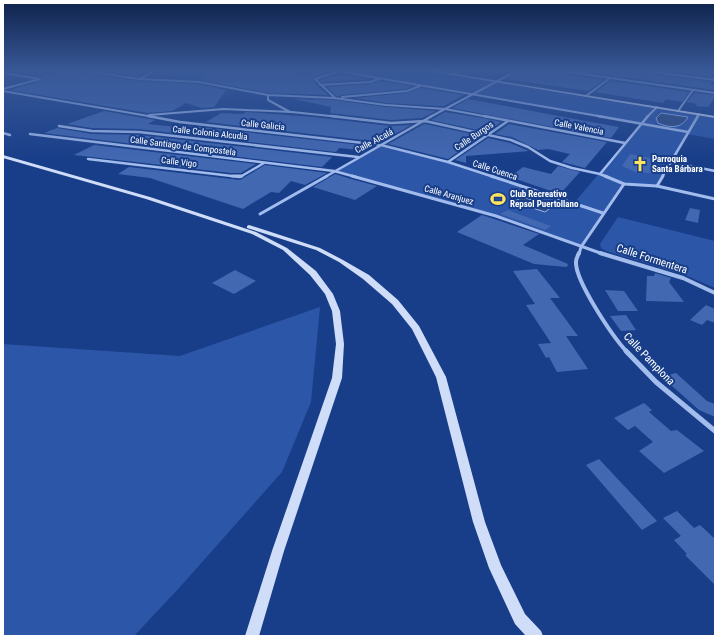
<svg xmlns="http://www.w3.org/2000/svg" width="718" height="639" viewBox="0 0 718 639" font-family="'Roboto Condensed',sans-serif">
<rect width="100%" height="100%" fill="#193e89"/>
<g fill="#2c56a7">
<polygon points="161,70 213,70 202,77 195,79 151,76 152,74"/>
<polygon points="331,70 423,70 715,117 715,139 687,134 657,186 624,184 581,247 495,216 334,171 381,145 448,162 574,203 641,124"/>
<polygon points="618,217 715,241 715,288 685,275 606,251 601,248 600,244"/>
<polygon points="320,307 311,402 282,472 180,587 134,636 3,636 3,344 180,356"/>
</g>
<g fill="#304b82" stroke="#95b5ef">
<path d="M 661,113 L 688,117 C 682,129 669,128 658,123 L 656,118 Z"/>
<polygon points="522,197 553,206 545,212 514,202"/>
</g>
<g fill="#4268b2">
<polygon points="63,70 77,70 79,72 139,81 199,84 226,90 214,107 202,108 186,103 172,111 147,113 10,90 41,81 42,79 40,77"/>
<polygon points="98,70 141,70 142,73 137,74 142,75 139,77"/>
<polygon points="204,70 298,70 299,76 316,71 326,73 314,77 313,79 318,87 328,95 268,93 200,80 203,79"/>
<polygon points="520,70 553,70 555,72 604,80 588,91 507,79"/>
<polygon points="575,70 637,70 639,72 712,82 710,85 715,85 715,90"/>
<polygon points="660,70 702,70 703,72 712,74 711,76 713,76 712,77"/>
<polygon points="336,75 343,75 370,79 322,82 320,80"/>
<polygon points="380,81 412,86 406,89 342,95 340,96 336,96 327,87 370,84"/>
<polygon points="611,81 689,92 682,102 666,99 663,103 595,92"/>
<polygon points="421,88 464,95 444,106 386,103 355,98 407,93"/>
<polygon points="694,93 715,95 715,97 708,107 696,106 697,104 687,102"/>
<polygon points="293,99 334,100 386,107 436,111 422,118 391,120 330,113 331,107"/>
<polygon points="468,99 575,119 619,127 611,138 452,108"/>
<polygon points="104,111 155,120 148,124 196,129 199,127 369,146 367,149 360,148 359,150 339,148 336,152 139,129 92,128 67,124"/>
<polygon points="246,112 313,117 391,126 411,125 381,142 206,122 221,113 243,114"/>
<polygon points="445,112 483,118 501,122 487,132 431,120"/>
<polygon points="424,124 425,124 481,136 448,159 388,144"/>
<polygon points="509,124 607,142 585,168 562,162 570,154 548,149 538,150 512,137 495,134"/>
<polygon points="57,128 92,134 139,135 332,157 322,167 44,133"/>
<polygon points="488,138 510,143 529,151 466,156 466,163 455,160"/>
<polygon points="94,145 256,164 241,173 231,173 74,155"/>
<polygon points="630,154 645,157 659,160 651,173 635,172 622,166"/>
<polygon points="265,165 327,173 305,185 291,181 279,193 271,192 243,209 150,178 118,174 129,167 240,180"/>
<polygon points="558,166 580,172 559,195 546,191 548,190 510,177 523,167 551,174"/>
<polygon points="335,174 351,179 377,186 355,200 313,187"/>
<polygon points="690,208 700,210 698,223 685,220"/>
<polygon points="508,210 534,220 551,226 545,230 500,214"/>
<polygon points="482,215 539,234 523,245 568,264 567,267 534,264 457,232"/>
<polygon points="661,258 680,263 675,272 658,267"/>
<polygon points="537,269 560,298 550,298 578,336 566,336 588,369 557,372 549,357 546,358 538,344 551,343 526,305 535,304 513,271"/>
<polygon points="235,270 256,281 234,294 212,283"/>
<polygon points="655,273 671,278 669,282 684,302 646,301 647,276 654,276"/>
<polygon points="605,290 624,291 638,311 618,311"/>
<polygon points="706,305 715,309 715,323 707,320 702,325 690,320"/>
<polygon points="626,315 636,330 621,331 610,316"/>
<polygon points="676,373 707,401 715,404 715,417 699,410 662,377"/>
<polygon points="644,403 652,410 649,412 671,431 677,430 704,451 664,473 639,451 653,442 635,426 628,430 614,418"/>
<polygon points="599,459 657,521 642,530 586,465"/>
<polygon points="677,511 694,528 700,525 715,539 715,585 685,555 687,554 674,540 681,536 663,518"/>
</g>
<g fill="none" stroke-linecap="round" stroke-linejoin="round">
<g stroke="#a2bced" stroke-width="2">
<polyline points="79,70 139,79 199,82 268,95 334,98 386,105 445,109 489,117"/>
<polyline points="143,70 148,70"/>
<polyline points="331,70 604,117"/>
<polyline points="555,70 715,93"/>
<polyline points="639,70 715,80"/>
<polyline points="704,70 715,72"/>
<polyline points="3,73 40,79 3,89"/>
<polyline points="451,75 461,70"/>
<polyline points="140,79 155,70"/>
<polyline points="320,85 370,82 379,79"/>
<polyline points="3,91 154,117"/>
<polyline points="268,95 268,100 290,112"/>
<polyline points="586,96 610,78"/>
<polyline points="342,97 407,91 420,86"/>
<polyline points="335,98 315,79 337,72"/>
<polyline points="678,111 693,90"/>
<polyline points="149,115 224,109 292,112 340,117"/>
<polyline points="430,117 518,70"/>
<polyline points="647,117 657,107"/>
<polyline points="697,117 699,114"/>
</g>
<g stroke="#a2bced" stroke-width="2.5">
<polyline points="148,116 180,122 381,145 448,162 494,177"/>
<polyline points="331,116 391,123 425,121 511,140 528,147 550,161 572,168 600,174"/>
<polyline points="484,116 625,143"/>
<polyline points="598,116 688,132"/>
<polyline points="59,126 92,131 139,132 358,157"/>
<polyline points="3,133 10,135"/>
<polyline points="30,134 334,171 356,177"/>
<polyline points="88,159 240,177 264,163"/>
<polyline points="448,162 508,121"/>
<polyline points="671,162 715,171"/>
<polyline points="325,177 432,116"/>
<polyline points="607,177 600,174 648,116"/>
<polyline points="662,177 698,116"/>
</g>
<g stroke="#a2bced" stroke-width="3">
<polyline points="232,176 242,176"/>
<polyline points="352,176 496,216 603,254"/>
<polyline points="491,176 603,213"/>
<polyline points="605,176 624,184 657,186 663,176"/>
<polyline points="657,186 715,199"/>
<polyline points="260,214 327,176"/>
<polyline points="579,254 581,247 624,184"/>
</g>
<g stroke="#a2bced" stroke-width="4">
<path d="M 579,253 C 578,255 576,259 576,262 C 575,281 613,337 627,352"/>
<polyline points="600,253 683,278 715,293"/>
</g>
<polyline stroke="#a2bced" stroke-width="5" points="626,351 656,382 715,431"/>
<g fill="#cfddf9" fill-rule="evenodd">
<polygon points="431,70 715,116 715,118 422,70"/>
<polygon points="3,155 150,197 256,232 287,248 316,271 333,294 340,311 344,344 342,378 284,551 259,636 245,636 272,551 332,378 336,344 332,311 325,294 310,275 283,250 252,234 146,199 3,158"/>
<polygon points="249,225 320,248 343,260 369,275 398,300 419,326 446,377 485,522 501,565 525,614 541,631 543,636 526,636 515,624 489,568 473,522 436,377 412,329 392,304 363,279 339,262 316,250 247,228 247,226"/>
</g>
</g>
<linearGradient id="sky" x2="0" y2="1"><stop stop-color="#0e224b"/><stop offset="0.44" stop-color="#385897"/><stop offset="1" stop-color="#385897" stop-opacity="0"/></linearGradient>
<rect width="718" height="160" fill="url(#sky)"/>
<defs>
<g id="church-bare" transform="scale(1.2)"><path d="M-1.2-6h2.4v3.5h3.3v2.4h-3.3V6h-2.4V-.1h-3.3v-2.4h3.3Z" fill="#ffe25e" stroke="#193e89" stroke-width="2.5" paint-order="stroke"/></g>
<g id="stadium-bare" transform="scale(1.2)"><path d="M0-5a6.5 5 0 1 0 0 10a6.5 5 0 1 0 0-10ZM-3.5-1.8h7v3.6h-7Z" fill="#ffe25e" stroke="#193e89" stroke-width="2.5" paint-order="stroke"/></g>
</defs>
<g fill-rule="evenodd">
<use href="#church-bare" x="640" y="164"/>
<use href="#stadium-bare" x="498" y="199"/>
</g>
<g text-anchor="middle" dominant-baseline="central" stroke-width="4" stroke-linejoin="round" paint-order="stroke">
<g font-size="9" fill="#fff" stroke="#193e89">
<text transform="translate(263 125) rotate(6)">Calle Galicia</text>
<text transform="translate(579 127) rotate(11)">Calle Valencia</text>
<text transform="translate(210 133) rotate(6)">Calle Colonia Alcudia</text>
<text transform="translate(474 136) rotate(-34)">Calle Burgos</text>
<text transform="translate(374 141) rotate(-28)">Calle Alcalá</text>
<text transform="translate(183 146) rotate(7)">Calle Santiago de Compostela</text>
<text transform="translate(179 162) rotate(7)">Calle Vigo</text>
<text transform="translate(495 170) rotate(18)">Calle Cuenca</text>
<text transform="translate(449 195) rotate(16)">Calle Aranjuez</text>
</g>
<g font-size="9" font-weight="bold" fill="#fff" stroke="#193e89" text-anchor="start">
<text x="652" y="159">Parroquia<tspan x="652" dy="10">Santa Bárbara</tspan></text>
<text x="510" y="194">Club Recreativo<tspan x="510" dy="10">Repsol Puertollano</tspan></text>
</g>
<g font-size="11" fill="#fff" stroke="#193e89">
<text transform="translate(652 259) rotate(18)">Calle Formentera</text>
<text transform="translate(649 359) rotate(46)">Calle Pamplona</text>
</g>
</g>
<rect width="718" height="639" fill="none" stroke="#ffffff" stroke-width="8"/>
</svg>
